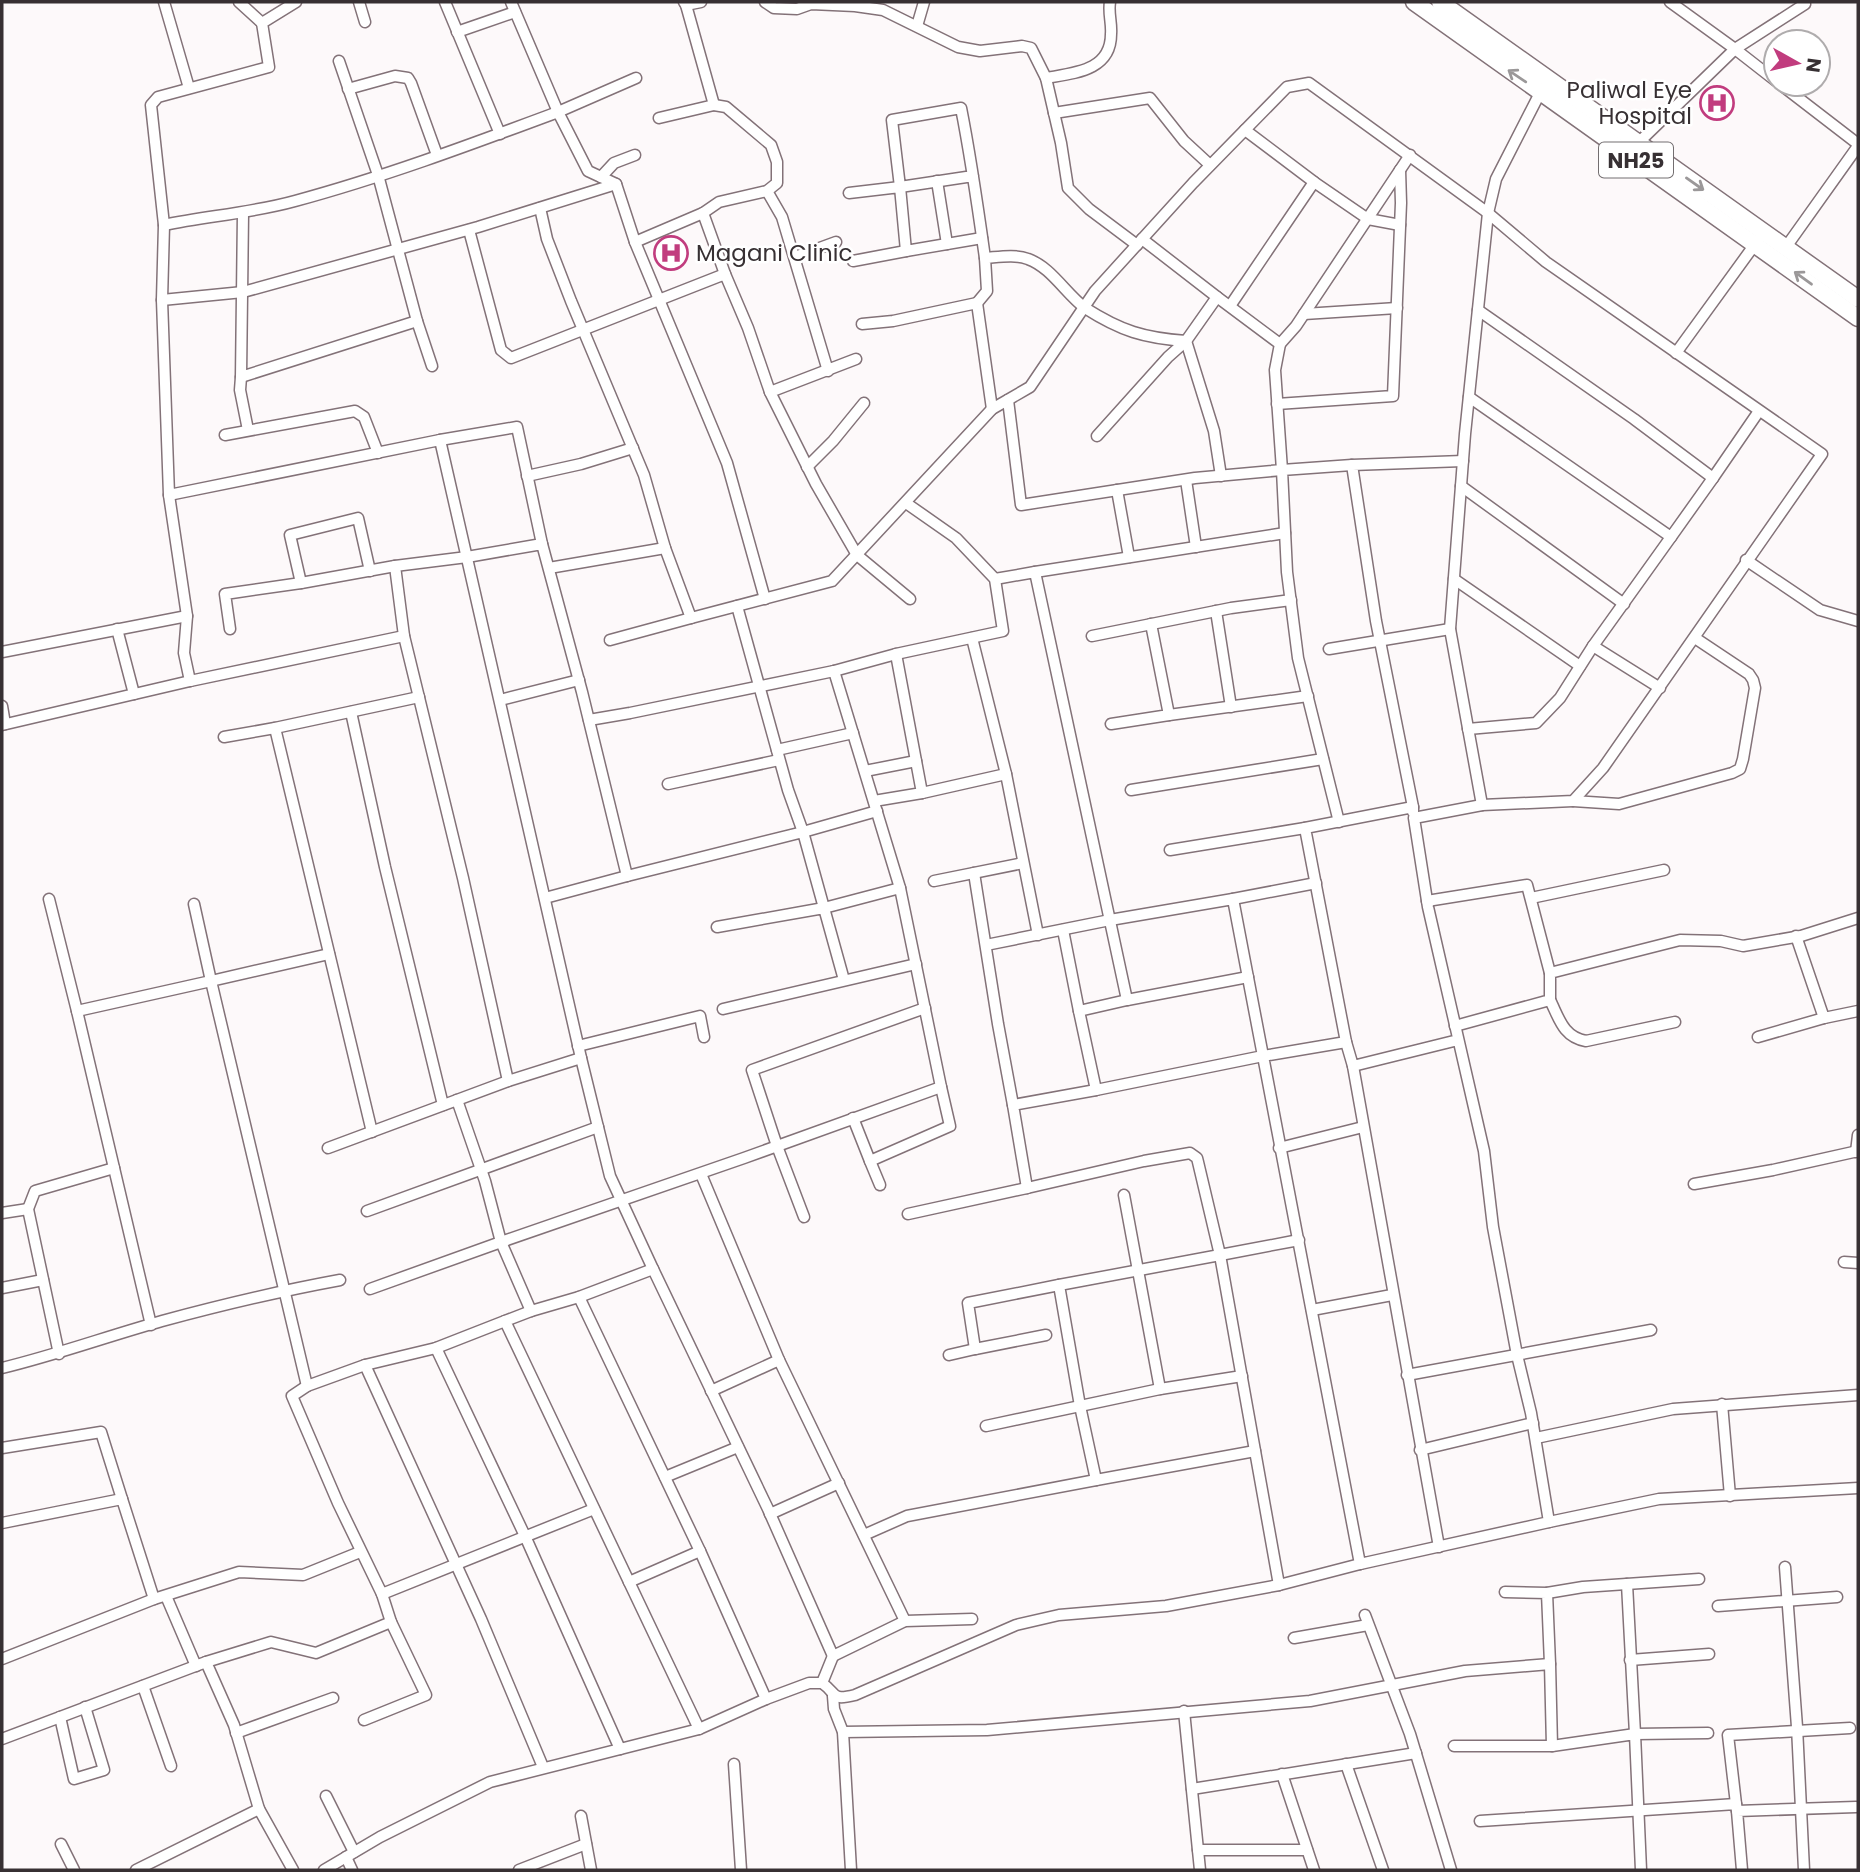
<svg xmlns="http://www.w3.org/2000/svg" width="1860" height="1872" viewBox="0 0 1860 1872" font-family="Poppins,sans-serif">
<rect width="100%" height="100%" fill="#fdf9fa"/>
<g fill="none" stroke-linecap="round" stroke-linejoin="round">
<g stroke="#837278" stroke-width="13">
<g id="minor">
<polyline points="164,2 189,88"/>
<polyline points="239,2 262,23"/>
<polyline points="296,2 262,23 269,67 158,97 151,105 164,225 162,300 169,495 440,440 581,1058 610,1176 653,1269 579,1297 531,1311 505,1321 699,1729"/>
<polyline points="359,2 365,22"/>
<polyline points="445,2 500,134"/>
<polyline points="511,2 558,112 636,78"/>
<polyline points="684,2 686,5 701,2"/>
<polyline points="765,2 774,8 797,9 811,4 855,6 883,10 958,47 980,51 1022,46 1031,48 1046,78"/>
<path d="M 1110,2 C 1108,13 1112,23 1111,34 C 1111,71 1074,73 1046,78 L 1061,143 L 1068,188 L 1089,209 L 1137,245"/>
<polyline points="1670,2 1735,49 1805,4 1803,2"/>
<polyline points="917,26 924,2"/>
<polyline points="457,32 515,12"/>
<polyline points="1780,84 1858,144"/>
<polyline points="348,89 395,76 408,78 411,83 437,155"/>
<polyline points="1054,113 1150,98 1184,141 1210,165"/>
<polyline points="659,118 714,105 686,5"/>
<polyline points="1637,144 1735,49 1776,81"/>
<path d="M 973,176 L 900,187 L 892,120 L 961,108 C 971,158 978,208 985,258"/>
<polyline points="601,177 614,163 635,155"/>
<polyline points="937,181 947,244"/>
<polyline points="1314,182 1368,219 1400,225"/>
<polyline points="767,191 782,217 828,371"/>
<polyline points="849,193 900,187 906,251 982,238"/>
<polyline points="540,208 547,239 571,301 644,475 665,548"/>
<polyline points="243,213 241,377 417,321 378,175 339,61"/>
<polyline points="703,213 725,274"/>
<path d="M 164,225 C 207,216 252,213 295,201 C 384,177 472,144 558,112 L 588,171 L 616,184"/>
<polyline points="469,230 501,350 511,358 725,274 748,328 770,392"/>
<polyline points="635,242 703,213 719,202 767,191 777,183 777,162 771,145 726,107 714,105"/>
<polyline points="1786,247 1858,146"/>
<polyline points="795,257 836,242"/>
<polyline points="853,261 906,251"/>
<polyline points="162,300 243,292 478,227 616,184 635,242 727,463 765,599"/>
<path d="M 977,303 L 987,291 L 985,258 C 999,257 1015,254 1028,259 C 1051,267 1066,294 1085,308 C 1121,331 1144,338 1186,341 L 1214,431 L 1221,476"/>
<polyline points="1230,306 1314,182 1245,130"/>
<polyline points="1478,310 1634,419 1713,478 1759,411"/>
<polyline points="1304,314 1397,308"/>
<polyline points="417,321 432,366"/>
<polyline points="862,324 893,321 977,303 992,409"/>
<polyline points="1280,344 1296,326 1410,155"/>
<polyline points="1676,353 1758,240"/>
<polyline points="856,359 770,392 816,484 857,555 910,599"/>
<polyline points="241,377 240,390 248,430"/>
<polyline points="1469,397 1671,537 1713,478"/>
<polyline points="1008,400 1021,505 1195,478 1282,470 1275,370 1280,344 1217,297"/>
<polyline points="1277,404 1393,396 1401,203 1400,170"/>
<polyline points="225,435 355,411 364,417 378,453"/>
<polyline points="1097,436 1168,357 1186,341 1217,297 1142,239"/>
<polyline points="440,440 517,427 542,544"/>
<polyline points="807,467 833,441 864,403"/>
<polyline points="527,476 581,464 633,448"/>
<polyline points="1186,480 1196,547"/>
<polyline points="1461,486 1624,604"/>
<polyline points="1117,490 1129,557"/>
<polyline points="169,495 187,616 184,653 190,681 404,636 395,566 467,557 542,544 582,692 627,876 803,832 824,908 900,888 941,1087 744,1158 501,1242 370,1289"/>
<polyline points="1746,560 1820,610 1858,621"/>
<polyline points="549,568 665,548 691,618 832,581 992,409 1030,387 1095,291 1193,183 1287,87 1309,83 1488,213 1496,179 1542,89"/>
<polyline points="1035,572 1285,533"/>
<polyline points="995,579 1035,572 1127,1000 1248,977"/>
<polyline points="1454,579 1580,666"/>
<polyline points="301,583 290,535 358,518 370,571"/>
<polyline points="737,606 788,790 803,832 877,811"/>
<polyline points="1216,611 1231,707"/>
<polyline points="117,629 134,694"/>
<polyline points="230,629 225,594 301,583 395,566"/>
<polyline points="404,636 463,878 508,1081 581,1058"/>
<polyline points="1092,636 1231,608 1291,600"/>
<polyline points="972,638 1006,774"/>
<polyline points="610,640 691,618"/>
<polyline points="1329,649 1450,629"/>
<polyline points="2,652 187,616"/>
<polyline points="896,654 1003,631 995,579 956,538 906,503"/>
<polyline points="834,671 896,654 922,793 874,801"/>
<polyline points="1660,688 1593,646 1671,537"/>
<polyline points="500,700 579,680"/>
<polyline points="2,706 5,724"/>
<polyline points="351,712 385,867 443,1105"/>
<polyline points="1169,715 1308,696"/>
<polyline points="589,720 630,713 834,671 900,888"/>
<polyline points="1111,724 1169,715 1151,624"/>
<polyline points="2,725 190,681"/>
<polyline points="1468,729 1536,723 1560,698 1593,646"/>
<polyline points="224,737 275,728"/>
<polyline points="777,750 853,733"/>
<polyline points="865,771 916,761"/>
<polyline points="668,784 779,760"/>
<polyline points="1131,790 1323,759"/>
<polyline points="922,793 1006,774 1038,935"/>
<polyline points="1573,801 1619,804 1732,773 1740,769 1743,759 1755,688 1753,680 1749,674 1695,638"/>
<polyline points="1482,805 1573,801 1603,768 1822,454 1546,262 1488,213"/>
<polyline points="1413,807 1376,621 1352,465 1463,461"/>
<polyline points="1339,822 1298,658 1287,572 1282,470 1352,465"/>
<polyline points="1170,850 1305,828"/>
<polyline points="974,873 998,1024 1013,1105"/>
<polyline points="934,881 1023,863"/>
<polyline points="545,898 627,876"/>
<polyline points="1531,898 1664,870"/>
<polyline points="49,899 77,1011 211,981 194,904"/>
<polyline points="1233,899 1316,883"/>
<polyline points="1427,901 1527,885 1550,973"/>
<polyline points="717,927 824,908 844,980"/>
<polyline points="1063,930 1079,1011"/>
<polyline points="1796,936 1824,1018 1858,1011"/>
<polyline points="986,945 1110,920 1233,899 1263,1056 1096,1090 1079,1011 1127,1000"/>
<path d="M 1550,1000 C 1559,1018 1563,1037 1586,1041 L 1675,1022"/>
<polyline points="723,1009 916,964"/>
<polyline points="77,1011 151,1325"/>
<polyline points="1455,1026 1550,1000 1550,973 1680,940 1721,941 1743,946 1801,936 1858,918"/>
<polyline points="1758,1037 1824,1018"/>
<polyline points="1458,1040 1353,1066 1346,1042 1263,1056 1360,1564 1549,1522 1531,1413 1517,1355 1493,1227 1484,1151 1428,907 1414,818 1482,805 1450,629 1465,434 1488,213"/>
<polyline points="1346,1042 1305,828 1413,807 1413,812"/>
<polyline points="578,1046 700,1016 704,1037"/>
<polyline points="1353,1066 1439,1547"/>
<polyline points="1096,1090 1013,1105 1027,1188 1144,1161 1190,1153 1197,1158 1198,1162 1220,1255 1299,1240"/>
<polyline points="457,1100 485,1181 501,1242 531,1311"/>
<polyline points="853,1118 870,1161 950,1126 941,1087"/>
<polyline points="372,1132 275,728 419,697"/>
<polyline points="328,1148 508,1081"/>
<polyline points="1279,1148 1363,1127"/>
<polyline points="1856,1152 1858,1135"/>
<polyline points="870,1161 880,1185"/>
<polyline points="701,1174 779,1360"/>
<polyline points="1694,1184 1773,1170 1858,1151"/>
<polyline points="1124,1195 1160,1389 1242,1376"/>
<polyline points="367,1211 598,1127"/>
<polyline points="2,1213 28,1209"/>
<polyline points="908,1214 1027,1188"/>
<polyline points="804,1217 777,1146 752,1070 925,1008"/>
<polyline points="1844,1262 1858,1263"/>
<polyline points="653,1269 768,1509 833,1656 905,1621 972,1619"/>
<polyline points="2,1288 43,1280"/>
<polyline points="579,1297 700,1551"/>
<polyline points="1312,1310 1392,1295"/>
<polyline points="505,1321 436,1348 365,1365 481,1619 543,1767"/>
<polyline points="1046,1335 975,1349 968,1303 1059,1285"/>
<polyline points="436,1348 525,1536 620,1749"/>
<polyline points="59,1354 28,1209 35,1191 114,1168"/>
<polyline points="949,1355 975,1349"/>
<polyline points="365,1365 307,1386 292,1396 338,1503 382,1594 594,1509"/>
<path d="M 2,1368 C 56,1355 108,1336 162,1321 C 221,1305 280,1291 340,1280"/>
<polyline points="1407,1375 1651,1330"/>
<polyline points="307,1386 211,981 329,954"/>
<polyline points="711,1391 779,1360 905,1621"/>
<polyline points="1722,1404 1730,1496"/>
<polyline points="986,1426 1160,1389"/>
<polyline points="1536,1438 1673,1409 1858,1395"/>
<polyline points="2,1448 101,1432 122,1499"/>
<polyline points="1420,1450 1533,1423"/>
<polyline points="665,1477 738,1447"/>
<polyline points="1096,1480 1255,1451"/>
<polyline points="770,1514 839,1483"/>
<polyline points="1549,1522 1659,1499 1858,1488"/>
<polyline points="2,1523 122,1499 154,1599"/>
<polyline points="864,1535 907,1516 1096,1480 1080,1406 1059,1285 1220,1255 1279,1585"/>
<polyline points="1785,1567 1797,1727 1804,1870"/>
<polyline points="629,1582 700,1551 766,1699"/>
<polyline points="1627,1584 1635,1734 1708,1733"/>
<polyline points="1505,1592 1547,1593 1550,1664"/>
<polyline points="1547,1593 1583,1587 1699,1579"/>
<polyline points="166,1596 196,1666"/>
<polyline points="1718,1606 1837,1597"/>
<polyline points="1365,1615 1410,1734 1451,1870"/>
<polyline points="1294,1638 1368,1625"/>
<polyline points="2,1659 154,1599 239,1572 303,1575 360,1552"/>
<polyline points="1630,1660 1709,1654"/>
<polyline points="822,1683 833,1656"/>
<polyline points="143,1686 171,1766"/>
<polyline points="833,1696 834,1709 843,1732 851,1870"/>
<polyline points="1184,1711 1200,1870"/>
<polyline points="60,1717 74,1779 104,1770 85,1707"/>
<polyline points="364,1720 426,1695 391,1622"/>
<polyline points="843,1732 987,1730 1310,1701 1465,1671 1550,1664 1552,1746"/>
<polyline points="236,1733 333,1698"/>
<polyline points="2,1739 206,1662"/>
<polyline points="1454,1746 1552,1746 1635,1734 1641,1870"/>
<polyline points="734,1764 741,1870"/>
<polyline points="1346,1764 1383,1870"/>
<polyline points="1282,1774 1314,1870"/>
<polyline points="1192,1789 1416,1753"/>
<polyline points="326,1796 354,1852"/>
<polyline points="1736,1804 1728,1735 1850,1728"/>
<polyline points="581,1816 591,1870"/>
<polyline points="1480,1821 1736,1804 1737,1811"/>
<polyline points="61,1844 74,1870"/>
<polyline points="1198,1850 1307,1850"/>
<polyline points="346,1857 352,1870"/>
<polyline points="136,1870 259,1809"/>
<polyline points="293,1870 259,1809 234,1725 206,1662 271,1642 316,1653 391,1622 382,1594"/>
<path d="M 324,1870 L 380,1837 L 490,1782 L 699,1729 L 766,1699 L 809,1683 L 822,1683 C 838,1694 830,1701 855,1695 L 1016,1625 L 1059,1615 L 1166,1606 L 1279,1585 L 1360,1564"/>
<polyline points="519,1870 586,1844"/>
<polyline points="1742,1870 1737,1811 1856,1807"/>
</g>
</g>
<g stroke="#837278" stroke-width="19">
<g id="primary">
<polyline points="1414,2 1858,318"/>
<polyline points="1440,2 1858,299"/>
</g>
</g>
<use href="#minor" stroke="#fff" stroke-width="10"/>
<use href="#primary" stroke="#fff" stroke-width="16"/>
</g>
<defs><path id="oneway-shaft" d="M-6 0H5M1.5-3L5.5 0L1.5 3" fill="none" stroke-width="1.6" stroke-linecap="round" stroke-linejoin="round" transform="scale(1.75)"/></defs>
<g stroke="#9b9899">
<use href="#oneway-shaft" transform="translate(1517 76) rotate(-146)"/>
<use href="#oneway-shaft" transform="translate(1695 184) rotate(35)"/>
<use href="#oneway-shaft" transform="translate(1803 278) rotate(-144)"/>
</g>
<defs>
<g id="hospital-ring" transform="scale(1.75)"><circle r="9.5" fill="#fff" stroke="#c13c7e" stroke-width="1.5"/><path d="M-5-5h3v3.5h4V-5h3V5h-3V1.5h-4V5h-3Z" fill="#c13c7e"/></g>
</defs>
<g fill-rule="evenodd">
<use href="#hospital-ring" x="1717" y="103"/>
<use href="#hospital-ring" x="671" y="253"/>
</g>
<g text-anchor="middle" dominant-baseline="central" stroke-width="5" stroke-linejoin="round" paint-order="stroke">
<rect fill="#fff" stroke="#736e70" stroke-width="2" x="1599" y="142.5" width="74" height="35" rx="5"/>
<g font-size="21" font-weight="bold" fill="#373033">
<text x="1636" y="160">NH25</text>
</g>
<g font-size="23" fill="#373033" stroke="#fff" text-anchor="end">
<text x="1692" y="90">Paliwal Eye<tspan x="1692" dy="26">Hospital</tspan></text>
<text x="696" y="253" text-anchor="start">Magani Clinic</text>
</g>
</g>
<rect width="1860" height="1872" fill="none" stroke="#373033" stroke-width="7"/>
<g transform="translate(1797 63) rotate(98)"><circle r="33" fill="#ffffff" stroke="#afacad" stroke-width="2"/>
<path d="M0-5L12 26L0 18L-12 26Z" fill="#c13c7e"/>
<text y="-10" font-size="19" font-weight="bold" text-anchor="middle" fill="#373033">N</text>
</g>
</svg>
